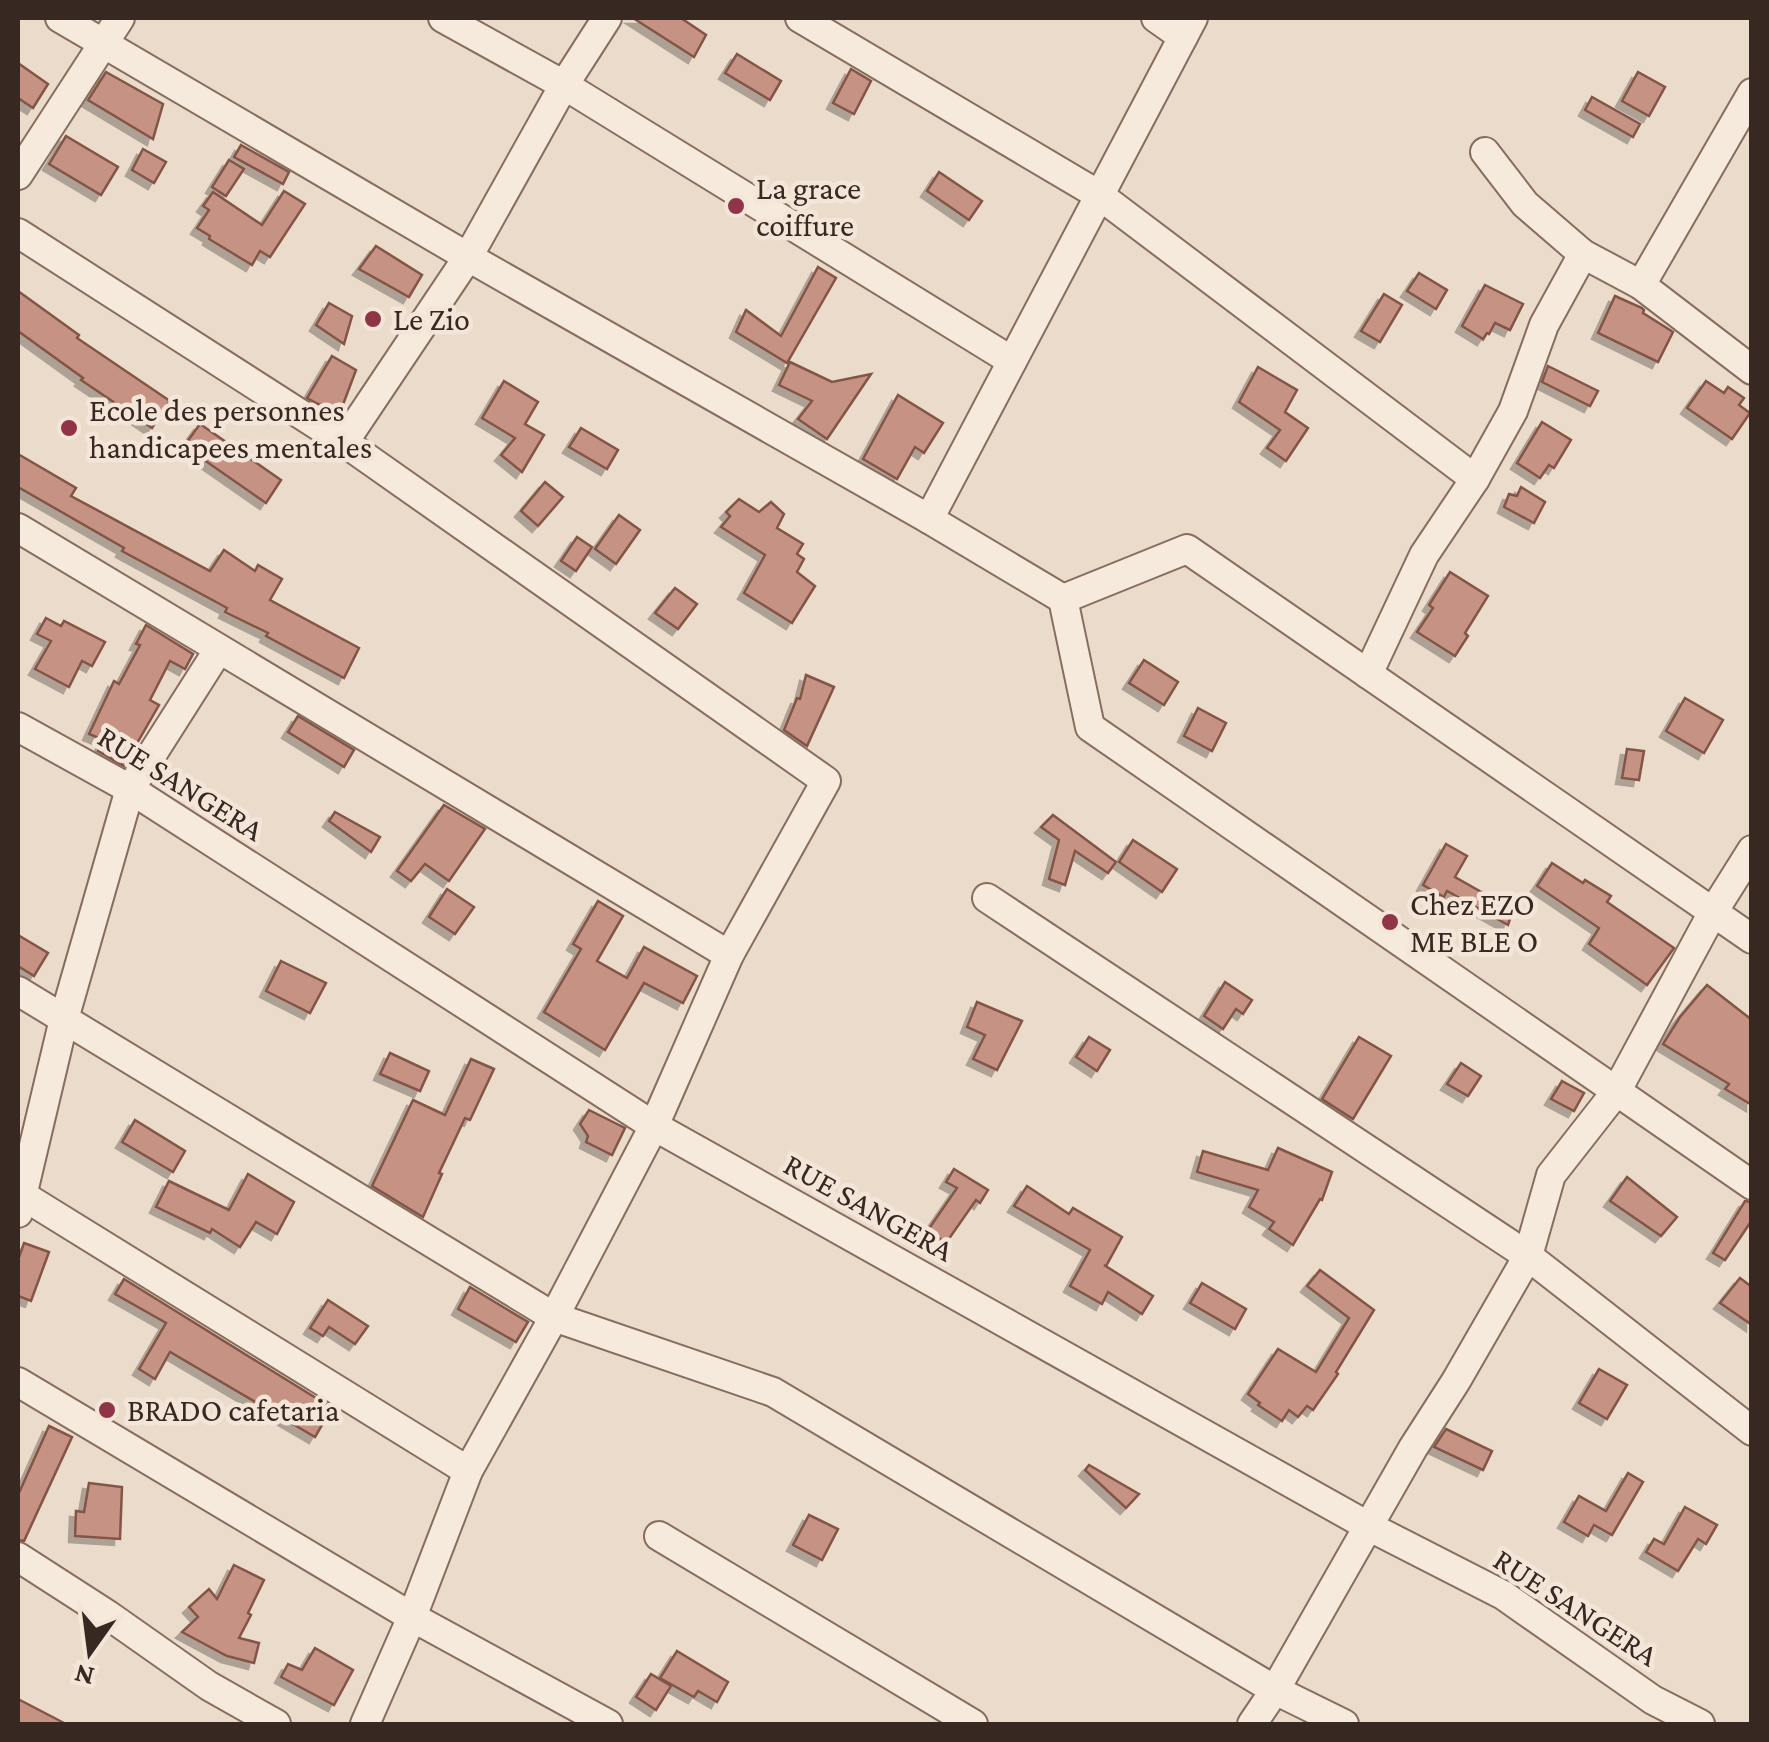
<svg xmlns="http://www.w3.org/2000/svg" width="1769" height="1742" viewBox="0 0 1769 1742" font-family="'Crimson Pro',serif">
<defs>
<filter id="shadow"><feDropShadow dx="-6" dy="6" stdDeviation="0" flood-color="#0004"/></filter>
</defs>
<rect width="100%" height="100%" fill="#ebdbca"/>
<g fill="#c69283" stroke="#835447" stroke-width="2.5" filter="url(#shadow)">
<polygon points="633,18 681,18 706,35 694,57"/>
<polygon points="737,54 781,81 770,100 725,73"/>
<polygon points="18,63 48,84 33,108 18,98"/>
<polygon points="851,69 871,81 854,114 833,103"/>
<polygon points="106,72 163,104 153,139 88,100"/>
<polygon points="1638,72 1665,87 1649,116 1622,101"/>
<polygon points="1592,97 1640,124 1633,137 1585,110"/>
<polygon points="66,136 118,167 101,195 49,164"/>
<polygon points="241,145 289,172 283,184 234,157"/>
<polygon points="143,149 166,162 154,183 132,170"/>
<polygon points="229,160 244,169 226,196 212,187"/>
<polygon points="939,172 982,201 969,220 927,191"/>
<polygon points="284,191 305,204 270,257 260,251 252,265 209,239 210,236 197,228 209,210 203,206 213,192 262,225"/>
<polygon points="376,246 422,275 409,297 359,269"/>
<polygon points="818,267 836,278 787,363 736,332 746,310 781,336"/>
<polygon points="1419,273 1447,290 1436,309 1407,291"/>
<polygon points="1485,285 1523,304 1510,330 1495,323 1489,334 1487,333 1483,339 1462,326"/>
<polygon points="18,291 79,335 77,338 170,401 152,428 81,380 83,378 18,331"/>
<polygon points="1384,294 1402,305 1380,342 1361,331"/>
<polygon points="1615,296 1642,308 1644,310 1643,313 1673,332 1658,362 1598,333"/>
<polygon points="329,303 352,316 344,344 316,325"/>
<polygon points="332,356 356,370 341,410 318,404 307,398"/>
<polygon points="790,362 832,382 871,374 827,439 798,419 812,401 779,385"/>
<polygon points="1548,366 1598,391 1590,406 1542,382"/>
<polygon points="1258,367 1297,390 1285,412 1308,428 1286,461 1267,448 1280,430 1239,402"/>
<polygon points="504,381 538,402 525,424 544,435 522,472 501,455 515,438 482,418"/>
<polygon points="1706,381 1724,393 1728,387 1744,398 1739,405 1750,413 1732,439 1687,408"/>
<polygon points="898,395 943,423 924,453 915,447 897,479 863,459"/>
<polygon points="1542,422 1571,440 1554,468 1549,465 1540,478 1517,463"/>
<polygon points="200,424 281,480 266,503 184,446"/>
<polygon points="581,428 618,450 607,469 569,447"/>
<polygon points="18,454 76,488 71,496 210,571 224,550 255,571 258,565 282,579 270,600 359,648 344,678 266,636 268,633 225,612 227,608 122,551 124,548 18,487"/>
<polygon points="545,482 563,497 538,526 521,511"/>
<polygon points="1521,487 1545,502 1534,523 1504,507 1509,494 1517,496"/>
<polygon points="739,499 759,512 771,502 784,514 777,528 803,544 797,554 804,559 797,572 815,586 792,623 744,593 765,555 721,527 730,516 726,512"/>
<polygon points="619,515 640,530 616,564 595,549"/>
<polygon points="577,537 592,547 576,571 561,561"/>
<polygon points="1450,572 1488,596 1465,633 1468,636 1455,656 1417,632 1433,608 1429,605"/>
<polygon points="675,588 697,604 678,629 655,613"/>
<polygon points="46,618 61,626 64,621 105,642 92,666 82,661 69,687 35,669 51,641 37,634"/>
<polygon points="146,625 193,654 185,669 170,661 150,700 159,705 124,766 98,751 104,740 89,734 114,681 119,684 140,645 136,644"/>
<polygon points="1144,660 1178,682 1164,705 1129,683"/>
<polygon points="806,675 834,687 807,746 784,730 797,698 800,699"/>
<polygon points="1685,698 1723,720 1704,753 1666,731"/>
<polygon points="1198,708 1226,723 1212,751 1184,736"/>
<polygon points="298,716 354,750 344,767 288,732"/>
<polygon points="1627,749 1644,751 1639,780 1622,778"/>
<polygon points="444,805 485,829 449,881 425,864 411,881 397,871"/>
<polygon points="335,812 380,837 371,852 329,821"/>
<polygon points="1053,815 1116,862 1108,873 1075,851 1065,885 1049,879 1059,840 1041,827"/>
<polygon points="1133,840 1177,869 1162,892 1119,862"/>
<polygon points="1446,844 1467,856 1455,877 1513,910 1508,925 1447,891 1444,897 1423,885"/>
<polygon points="1552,863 1583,883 1585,880 1611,896 1607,902 1674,948 1647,985 1589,944 1599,928 1537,886"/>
<polygon points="447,889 474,907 455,934 429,917"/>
<polygon points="598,901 623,916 597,961 627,978 644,947 697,976 683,1003 644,983 605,1050 544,1012 581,949 573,944"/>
<polygon points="18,935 48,953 34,976 18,966"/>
<polygon points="281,961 326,983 310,1013 266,991"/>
<polygon points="1225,982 1252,1000 1243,1014 1236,1009 1223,1029 1204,1016"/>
<polygon points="1707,985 1752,1020 1752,1105 1725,1089 1729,1084 1663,1044 1680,1017"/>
<polygon points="977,1002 1022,1021 997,1070 973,1059 985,1035 967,1027"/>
<polygon points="1089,1037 1110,1050 1097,1071 1076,1057"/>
<polygon points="1359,1037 1391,1056 1353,1119 1322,1099"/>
<polygon points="390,1053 429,1071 420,1091 380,1074"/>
<polygon points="471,1059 494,1069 470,1120 465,1118 439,1173 442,1174 423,1217 372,1186 413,1100 445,1115"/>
<polygon points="1461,1063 1481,1076 1468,1096 1447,1084"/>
<polygon points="1562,1081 1584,1093 1574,1111 1551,1099"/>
<polygon points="589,1110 625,1128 612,1155 586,1142 588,1136 580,1124"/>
<polygon points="135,1120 185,1151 173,1172 122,1142"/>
<polygon points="1278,1148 1332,1172 1322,1200 1320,1199 1293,1245 1269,1229 1274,1222 1249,1207 1258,1190 1197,1172 1203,1151 1268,1170"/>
<polygon points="954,1169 988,1190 980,1203 976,1200 946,1243 928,1230 957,1188 946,1182"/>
<polygon points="248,1174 294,1202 277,1234 256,1222 240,1247 212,1229 210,1233 156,1207 169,1181 229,1210"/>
<polygon points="1627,1177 1677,1217 1661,1236 1610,1201"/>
<polygon points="1027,1186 1069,1214 1073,1208 1122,1237 1106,1266 1104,1265 1153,1296 1142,1314 1108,1292 1102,1304 1070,1286 1090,1250 1014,1206"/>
<polygon points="1745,1201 1752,1202 1752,1220 1725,1260 1713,1253"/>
<polygon points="24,1243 49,1252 31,1301 18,1296 18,1260"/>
<polygon points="1320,1270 1374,1310 1336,1372 1338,1374 1313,1410 1307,1406 1298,1417 1289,1410 1282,1421 1258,1405 1260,1403 1248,1394 1278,1349 1316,1372 1349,1318 1307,1286"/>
<polygon points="1740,1278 1752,1287 1752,1325 1720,1303"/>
<polygon points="124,1279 332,1408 315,1437 170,1352 155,1379 139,1369 166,1323 115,1294"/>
<polygon points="1202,1283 1246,1309 1235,1329 1190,1303"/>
<polygon points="470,1287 528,1322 516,1342 458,1309"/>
<polygon points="328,1300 368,1326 355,1344 329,1327 323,1336 310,1328"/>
<polygon points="1599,1369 1627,1385 1607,1419 1579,1403"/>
<polygon points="49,1426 72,1437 24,1541 18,1540 18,1495"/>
<polygon points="1446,1429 1492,1451 1483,1470 1434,1447"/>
<polygon points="1089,1465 1139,1494 1126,1508 1085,1470"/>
<polygon points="1628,1473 1643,1482 1612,1535 1594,1525 1588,1536 1564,1522 1579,1496 1606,1511"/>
<polygon points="89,1483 122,1487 120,1539 75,1536 76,1511 84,1512"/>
<polygon points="1685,1507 1717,1525 1706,1544 1698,1539 1678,1571 1646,1552 1654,1539 1664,1544"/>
<polygon points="809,1515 838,1529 822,1560 793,1545"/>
<polygon points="234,1565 264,1580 248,1613 251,1615 239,1638 259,1643 254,1663 227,1656 182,1632 198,1617 189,1607 209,1589 217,1599"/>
<polygon points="315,1648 353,1670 334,1705 281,1677 288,1664 302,1670"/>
<polygon points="677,1651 728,1682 717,1702 698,1691 694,1697 660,1678"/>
<polygon points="651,1674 671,1686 656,1710 636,1697"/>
<polygon points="18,1699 66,1724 18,1724"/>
</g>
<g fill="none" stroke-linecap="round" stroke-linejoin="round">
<g stroke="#866d5f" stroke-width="32">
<g id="minor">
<polyline points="60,18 468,257 929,519 1063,599 1090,727 1752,1185"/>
<polyline points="443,18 564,85 1012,361"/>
<polyline points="800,18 1099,195 1475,479"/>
<polyline points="1156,18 1183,37"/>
<polyline points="1485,152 1525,204 1583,254 1641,285 1752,370"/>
<polyline points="18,175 120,18"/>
<polyline points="18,233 344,442 826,781 729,955 654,1126 554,1317 468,1471 412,1617 365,1724"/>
<polyline points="1641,285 1752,93"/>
<polyline points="344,442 468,257 564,85 607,18"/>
<polyline points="929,519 1193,18"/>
<polyline points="18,528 729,955"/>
<polyline points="1063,599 1187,549 1752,939"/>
<polyline points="1368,674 1424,555 1475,479 1513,411 1544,325 1583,254"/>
<polyline points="18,727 130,789 654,1126 1368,1526 1503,1595 1653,1700 1700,1724"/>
<polyline points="987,898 1528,1256 1752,1431"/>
<polyline points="18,991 554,1317 773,1392 1275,1690 1344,1724"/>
<polyline points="22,1195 468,1471"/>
<polyline points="18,1213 64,1019 130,789 219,649"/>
<polyline points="18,1382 412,1617 608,1724"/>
<polyline points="659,1536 973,1724"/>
<polyline points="18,1557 108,1615 209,1686 276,1724"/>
<polyline points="1252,1724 1275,1690 1413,1448 1456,1381 1528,1256 1551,1175 1616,1092 1713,912 1752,850"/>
</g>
</g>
<use href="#minor" stroke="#f6eadc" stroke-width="28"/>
</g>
<g fill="#903547" stroke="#f3e6d9" stroke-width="4">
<circle cx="736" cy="206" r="10"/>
<circle cx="373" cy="319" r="10"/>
<circle cx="69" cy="428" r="10"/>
<circle cx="1390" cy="922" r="10"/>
<circle cx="107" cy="1410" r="10"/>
</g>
<g text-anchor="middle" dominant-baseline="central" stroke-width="9" stroke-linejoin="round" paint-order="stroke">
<g font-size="32" fill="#382822" stroke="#f3e6d9" text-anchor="start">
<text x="756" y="188">La grace<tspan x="756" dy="37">coiffure</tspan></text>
<text x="393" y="319">Le Zio</text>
<text x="89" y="410">Ecole des personnes<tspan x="89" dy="37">handicapees mentales</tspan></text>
<text x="1410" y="904">Chez EZO<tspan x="1410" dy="37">ME BLE O</tspan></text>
<text x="127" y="1410">BRADO cafetaria</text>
</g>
<g font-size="32" fill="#382822" stroke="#f3e6d9">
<text transform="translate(181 783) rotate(32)">RUE SANGERA</text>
<text transform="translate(869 1207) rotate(29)">RUE SANGERA</text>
<text transform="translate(1576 1607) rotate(33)">RUE SANGERA</text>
</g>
</g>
<rect width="1769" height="1742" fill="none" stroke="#382822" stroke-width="40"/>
<g transform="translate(90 1652) rotate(194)" stroke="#f3e6d9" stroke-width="8" paint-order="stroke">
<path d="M0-8L18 38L0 25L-18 38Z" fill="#382822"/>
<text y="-15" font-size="28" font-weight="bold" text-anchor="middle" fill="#382822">N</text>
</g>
</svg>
